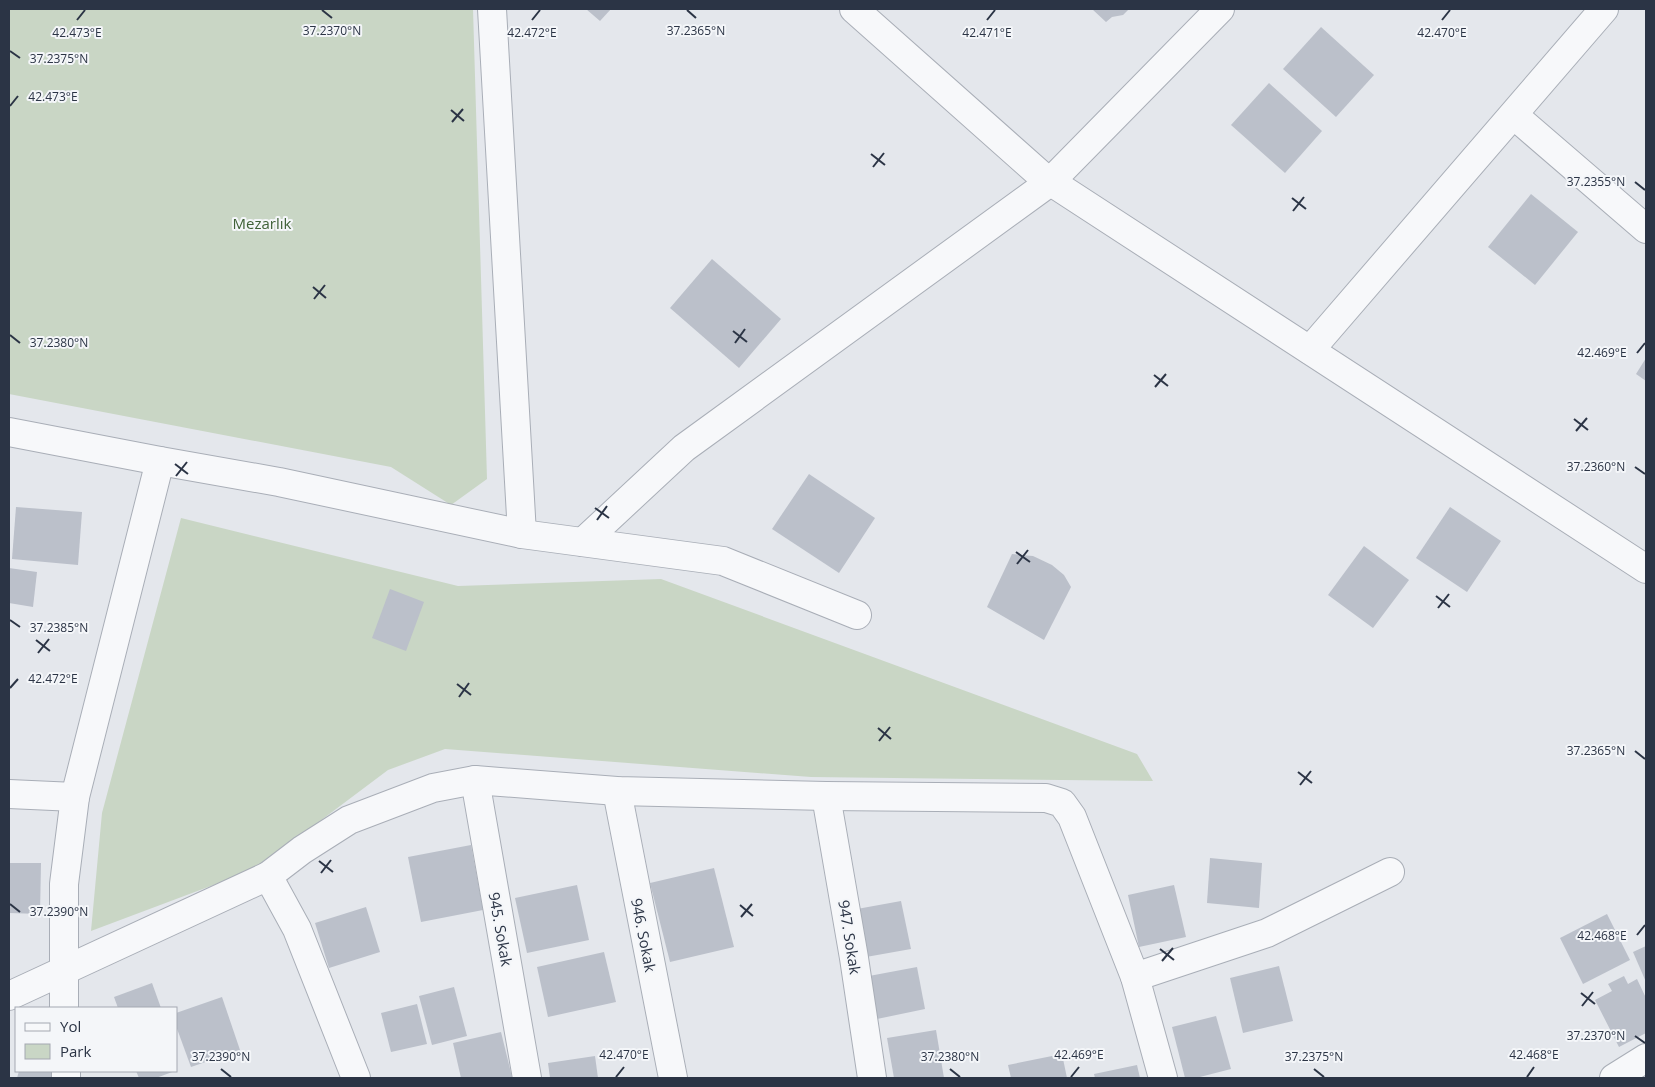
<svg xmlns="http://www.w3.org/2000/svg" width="1655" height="1087" viewBox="0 0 1655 1087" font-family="'Open Sans',sans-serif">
<rect width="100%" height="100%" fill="#e4e7ec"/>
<g fill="#c9d6c5">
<polygon points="9,9 473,9 487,479 451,505 391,467 9,394"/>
<polygon points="181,518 458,586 661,579 1137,754 1153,781 811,777 445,749 388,770 256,869 91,931 102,813"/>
</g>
<g fill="#bbc0ca">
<polygon points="586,9 611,9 600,21"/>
<polygon points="1092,9 1129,9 1123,15 1112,17 1106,22"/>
<polygon points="1321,27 1374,75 1336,117 1283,69"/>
<polygon points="1269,83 1322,131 1285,173 1231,125"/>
<polygon points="1531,194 1578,232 1535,285 1488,247"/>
<polygon points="712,259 781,319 739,368 670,308"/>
<polygon points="1646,358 1646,381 1636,374"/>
<polygon points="809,474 875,518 839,573 772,529"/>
<polygon points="16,507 82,512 78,565 12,559"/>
<polygon points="1450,507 1501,541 1467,592 1416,558"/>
<polygon points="1364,546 1409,580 1373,628 1328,595"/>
<polygon points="1012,554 1033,556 1052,565 1064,575 1071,587 1044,640 987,607"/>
<polygon points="9,568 37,572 33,607 9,603"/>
<polygon points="390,589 424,602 406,651 372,638"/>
<polygon points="471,845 483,910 421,922 408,857"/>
<polygon points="1210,858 1262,863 1259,908 1207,903"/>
<polygon points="9,863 41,863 40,914 9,913"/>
<polygon points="714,868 734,947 670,962 650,883"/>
<polygon points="577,885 589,940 527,953 515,898"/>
<polygon points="1174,885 1186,937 1139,947 1128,895"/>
<polygon points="901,901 911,949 866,957 857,909"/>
<polygon points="366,907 380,952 329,968 315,923"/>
<polygon points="1607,914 1630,960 1583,984 1560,938"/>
<polygon points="1646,946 1646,982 1633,952"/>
<polygon points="604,952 616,1002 548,1017 537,967"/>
<polygon points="1279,966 1293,1021 1243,1033 1230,978"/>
<polygon points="917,967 925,1009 877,1019 869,976"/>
<polygon points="1624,976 1628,984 1637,979 1646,998 1646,1033 1619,1047 1595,1000 1612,991 1608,984"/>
<polygon points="152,983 161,1008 118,1008 114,997"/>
<polygon points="454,987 467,1036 432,1045 419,996"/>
<polygon points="222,997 240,1050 191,1067 176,1026 176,1013"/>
<polygon points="417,1004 427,1044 391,1052 381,1013"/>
<polygon points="1216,1016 1231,1069 1196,1078 1185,1078 1172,1027"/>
<polygon points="936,1030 944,1078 894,1078 887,1038"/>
<polygon points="501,1032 512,1077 461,1078 453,1043"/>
<polygon points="1062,1054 1067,1078 1011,1078 1008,1065"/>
<polygon points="595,1056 598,1078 550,1078 548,1063"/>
<polygon points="1137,1065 1140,1078 1095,1078 1094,1074"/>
<polygon points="19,1071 55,1071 55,1078 17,1078"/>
<polygon points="136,1071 175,1071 156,1078 139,1078"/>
</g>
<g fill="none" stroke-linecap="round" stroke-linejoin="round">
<g stroke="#a9aeb7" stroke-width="30">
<g id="minor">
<polyline points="492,9 522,534"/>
<polyline points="854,9 1042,176 1646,569"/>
<polyline points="1523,123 1646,229"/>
<polyline points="1310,350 1604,9"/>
<polyline points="9,432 160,461 279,482 522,534 723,561 857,615"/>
<polyline points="583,542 684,448 1050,182 1220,9"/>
<polyline points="475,780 527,1078"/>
<polyline points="617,791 673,1078"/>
<polyline points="9,794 75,797"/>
<polyline points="826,796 854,958 872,1078"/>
<polyline points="268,876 297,929 356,1078"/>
<polyline points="1135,977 1267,933 1390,872"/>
<polyline points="9,996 268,876 302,850 349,820 433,788 475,780 617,791 826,796 1046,798 1062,803 1072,817 1135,977 1163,1078"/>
<polyline points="64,1008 64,884 75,797 160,461"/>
<polyline points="66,1071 66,1078"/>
<polyline points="1614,1078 1646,1058"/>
</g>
</g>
<use href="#minor" stroke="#f7f8fa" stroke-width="28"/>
</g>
<path fill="none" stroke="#2b3445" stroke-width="2" d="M 322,10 L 332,18M 687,10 L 696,18M 77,20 L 85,10M 532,20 L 540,10M 987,20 L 995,10M 1442,20 L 1450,10M 10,51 L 20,58M 10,106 L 18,96M 451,110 L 464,121M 452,122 L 463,109M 871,154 L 885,165M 873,167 L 884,153M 1635,182 L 1645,190M 1292,198 L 1306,209M 1293,211 L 1304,197M 313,287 L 326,298M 314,299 L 325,285M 733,331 L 747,342M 10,335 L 20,343M 735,343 L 745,329M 1637,353 L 1645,343M 1154,375 L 1168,386M 1155,387 L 1166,374M 1574,419 L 1588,430M 1576,431 L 1587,418M 175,464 L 188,474M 1635,467 L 1645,474M 176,476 L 187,462M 595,508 L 609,518M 597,520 L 607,506M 1016,552 L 1030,562M 1017,564 L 1028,550M 1436,596 L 1450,607M 1438,608 L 1449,594M 10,620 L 20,627M 36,640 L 50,651M 38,653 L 49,639M 457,684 L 471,695M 10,688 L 18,679M 459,697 L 469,683M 878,728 L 891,739M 879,741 L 890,727M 1635,751 L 1645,759M 1298,772 L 1312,783M 1300,785 L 1311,771M 319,861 L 333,872M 321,873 L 331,860M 10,904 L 20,912M 740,905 L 753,916M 741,917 L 752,904M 1637,935 L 1645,925M 1160,949 L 1174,960M 1162,961 L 1173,948M 1581,993 L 1595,1004M 1582,1006 L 1593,992M 1635,1036 L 1645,1043M 221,1069 L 231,1077M 950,1069 L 960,1077M 1314,1069 L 1324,1077M 616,1077 L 624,1067M 1071,1077 L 1079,1067M 1527,1077 L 1534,1067"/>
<g text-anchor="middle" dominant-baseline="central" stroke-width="4" stroke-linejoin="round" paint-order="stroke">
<g font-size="15" fill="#3f6138" stroke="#f4f6f9">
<text x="262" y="223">Mezarlık</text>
</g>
<g font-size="15" fill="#2b3445" stroke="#f4f6f9">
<text transform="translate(501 929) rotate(80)">945. Sokak</text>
<text transform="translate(644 935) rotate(79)">946. Sokak</text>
<text transform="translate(850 937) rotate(81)">947. Sokak</text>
</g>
</g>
<g font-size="12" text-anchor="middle" fill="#2b3445" stroke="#f4f6f9" stroke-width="4" stroke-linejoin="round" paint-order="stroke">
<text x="696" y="35">37.2365°N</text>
<text x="332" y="35">37.2370°N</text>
<text x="77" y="37">42.473°E</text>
<text x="532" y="37">42.472°E</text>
<text x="987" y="37">42.471°E</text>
<text x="1442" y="37">42.470°E</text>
<text x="59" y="63">37.2375°N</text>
<text x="53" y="101">42.473°E</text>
<text x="1596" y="186">37.2355°N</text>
<text x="59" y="347">37.2380°N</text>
<text x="1602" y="357">42.469°E</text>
<text x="1596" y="471">37.2360°N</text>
<text x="59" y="632">37.2385°N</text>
<text x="53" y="683">42.472°E</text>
<text x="1596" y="755">37.2365°N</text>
<text x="59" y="916">37.2390°N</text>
<text x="1602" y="940">42.468°E</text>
<text x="1596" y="1040">37.2370°N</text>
<text x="624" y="1059">42.470°E</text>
<text x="1079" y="1059">42.469°E</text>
<text x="1534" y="1059">42.468°E</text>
<text x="221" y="1061">37.2390°N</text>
<text x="950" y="1061">37.2380°N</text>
<text x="1314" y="1061">37.2375°N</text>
</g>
<rect width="1655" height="1087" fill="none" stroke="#2b3445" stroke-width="20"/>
<rect x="15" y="1007" width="162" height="65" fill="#f4f6f9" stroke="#a4a8b1"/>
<rect x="25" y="1023" width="25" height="8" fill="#f7f8fa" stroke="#a4a8b1"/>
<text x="60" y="1032" font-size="15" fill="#2b3445">Yol</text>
<rect x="25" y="1044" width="25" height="15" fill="#c9d6c5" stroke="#a4a8b1"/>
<text x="60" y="1057" font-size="15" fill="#2b3445">Park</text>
</svg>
